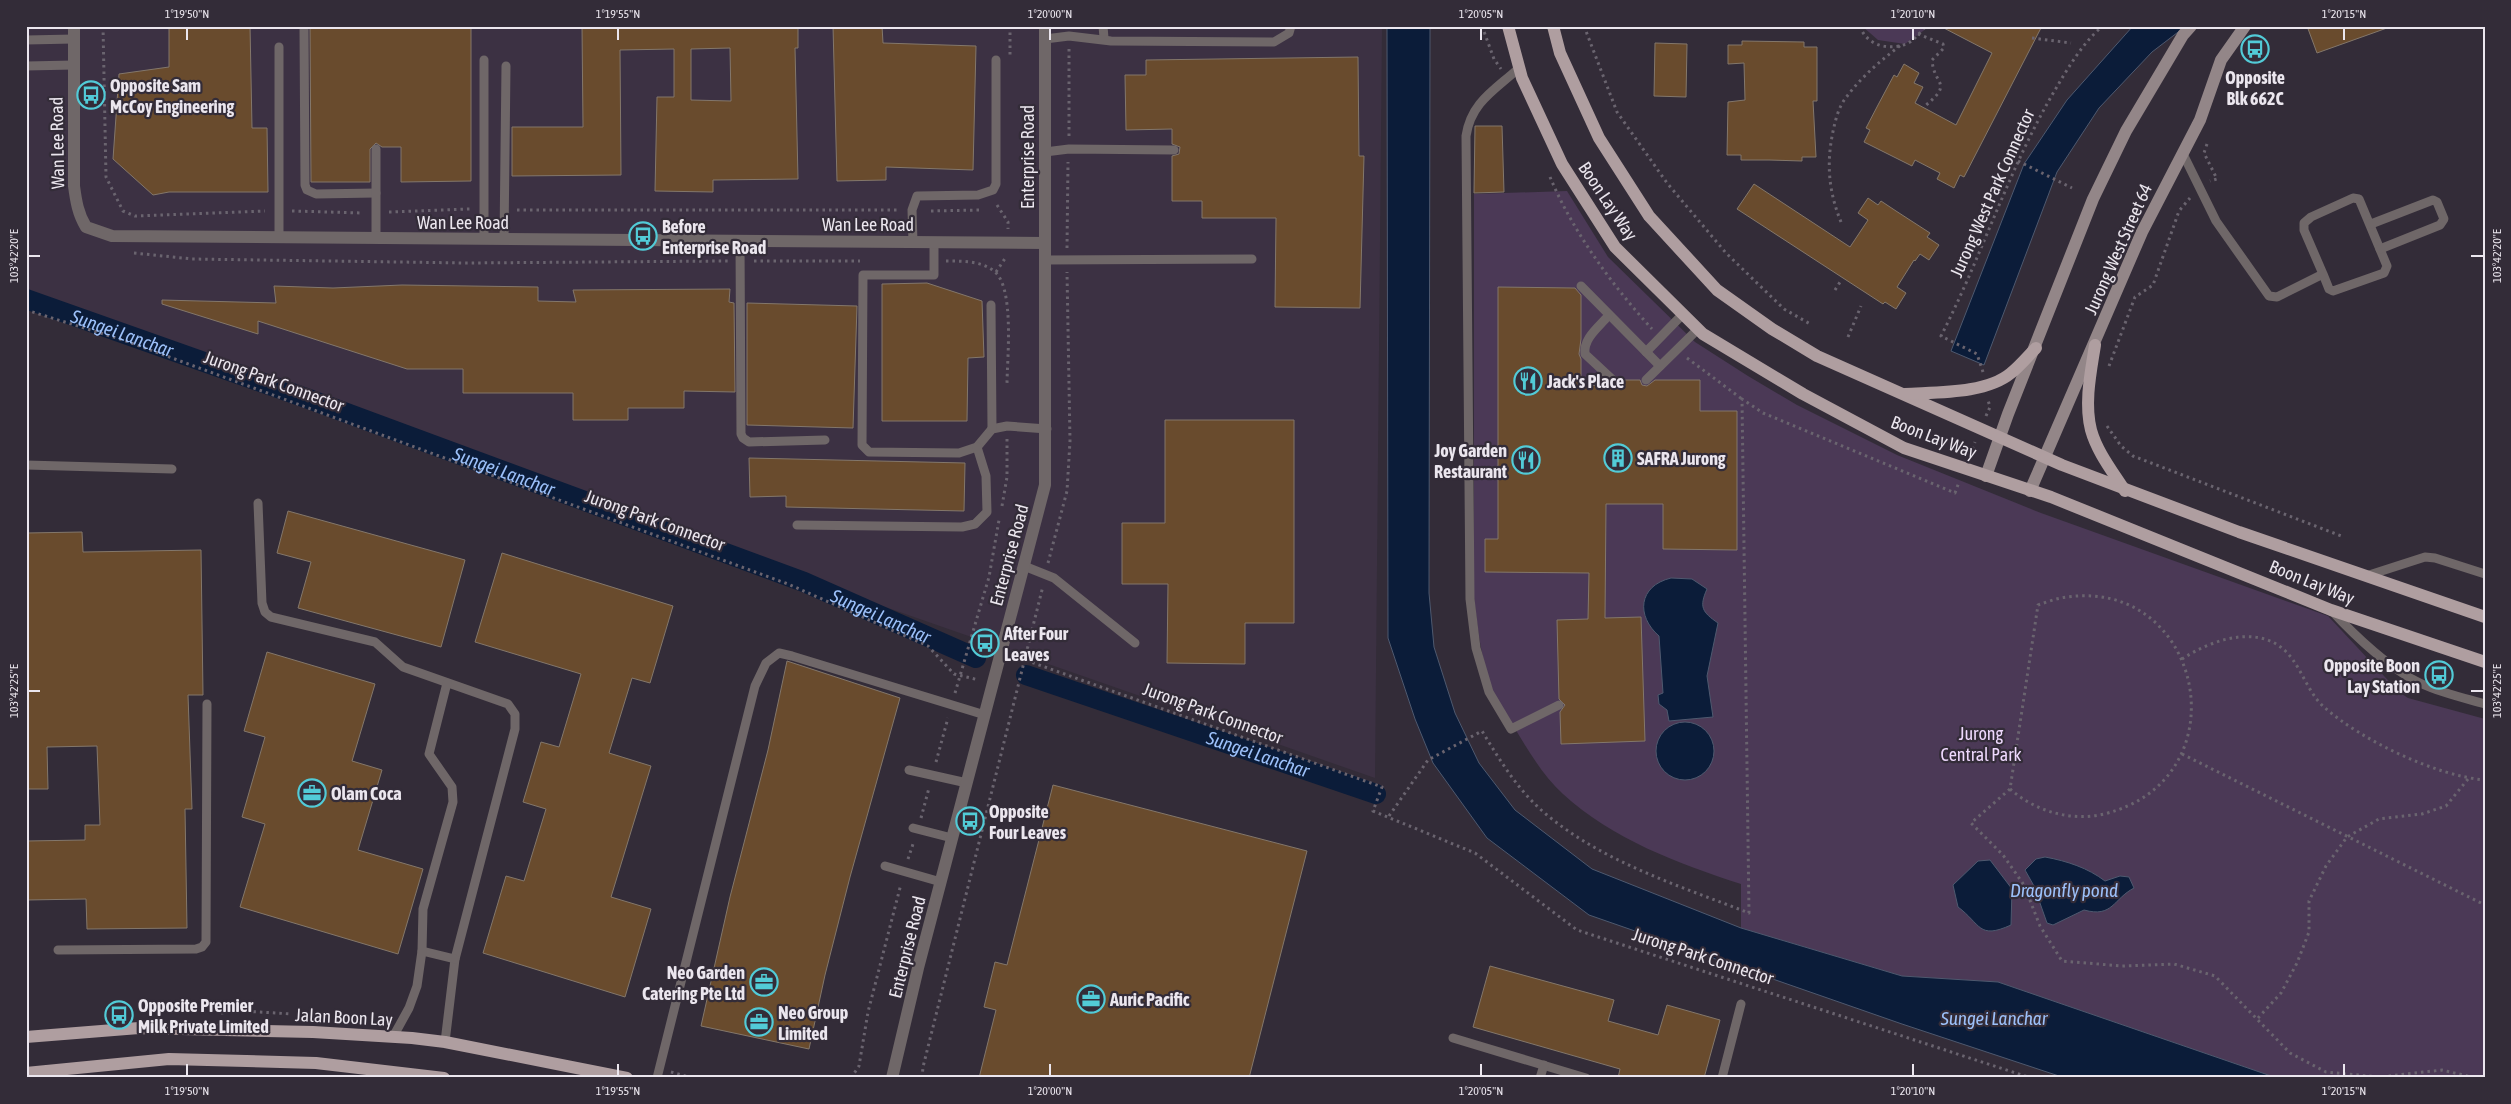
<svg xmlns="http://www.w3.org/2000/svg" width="2511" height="1104" viewBox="0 0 2511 1104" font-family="'Asap Condensed',sans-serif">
<rect width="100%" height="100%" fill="#332c38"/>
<polygon fill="#3c3143" points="26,26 1382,26 1375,778 26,307"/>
<g fill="#4b3956">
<polygon points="1862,26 1930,26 1905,44 1878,40"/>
<path d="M 1567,191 L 1608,257 L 1695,342 L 1748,376 L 1797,405 L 1897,455 L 2041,513 L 2328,616 L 2399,692 L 2408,698 L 2485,719 L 2485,1078 L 2277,1078 L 1998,982 L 1902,976 L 1741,928 L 1741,884 C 1679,864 1612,839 1563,794 C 1543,776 1528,750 1514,727 C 1508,715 1499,703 1493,691 C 1481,661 1478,629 1474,598 L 1474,194 Z"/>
</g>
<g fill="#0b1c39" stroke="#4e596f">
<polygon points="1387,26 1430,26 1429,593 1434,647 1455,713 1479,763 1515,810 1592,869 1741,928 1902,976 1998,982 2277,1078 2065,1078 1902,1024 1589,915 1487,838 1433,763 1415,719 1388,638"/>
<polygon points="2133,26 2186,26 2152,52 2099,108 2057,172 1984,365 1951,351 2024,164 2067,100"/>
<path d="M 1671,578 L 1692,579 L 1707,589 C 1699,607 1702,612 1718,623 L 1707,676 L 1713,717 L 1669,721 L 1667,710 L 1659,704 L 1658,695 L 1663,693 L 1659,636 C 1636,616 1638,586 1671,578 Z"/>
<circle cx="1685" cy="751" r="29"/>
<path d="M 2045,857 C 2067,861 2088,868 2105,881 L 2120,876 L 2129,877 L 2134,888 C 2113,899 2113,918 2084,910 L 2053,925 L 2047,923 L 2034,886 L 2025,870 L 2036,859 Z"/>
<path d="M 1990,860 L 2012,889 L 2011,925 C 1978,940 1981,924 1958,907 L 1953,885 L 1978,861 Z"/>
</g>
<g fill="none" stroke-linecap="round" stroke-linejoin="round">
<g stroke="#0b1c39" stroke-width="20">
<path id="s1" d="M 26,299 L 306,398 L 804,582 L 976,658"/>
<path id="s2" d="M 1026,675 L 1376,794"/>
</g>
</g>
<g fill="#694b2d" stroke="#83776b" fill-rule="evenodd">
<polygon points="169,26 250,26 252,128 267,128 268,192 169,192 153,195 113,159 119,74 169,67"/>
<polygon points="310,26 471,26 471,181 401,182 401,147 382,147 376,143 370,149 370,182 311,182"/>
<path d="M 582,26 L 798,26 L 798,48 L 795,48 L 798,179 L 713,180 L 713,192 L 655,191 L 657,97 L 674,97 L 674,49 L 620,50 L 621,175 L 512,176 L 512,127 L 583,127 ZM 730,48 L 731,101 L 691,100 L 691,49 Z"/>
<polygon points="833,26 882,26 883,43 976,46 973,170 886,167 886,180 837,181"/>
<polygon points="1940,26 2042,26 1964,177 1960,175 1954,188 1937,179 1940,173 1915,160 1912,166 1864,142 1870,130 1866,128 1878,105 1894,75 1897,77 1904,64 1919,73 1914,83 1923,87 1915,103 1956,125 1992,53"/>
<polygon points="2307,26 2387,26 2387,28 2317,53"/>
<polygon points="1742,41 1804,42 1804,47 1817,47 1817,101 1813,101 1816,157 1802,157 1802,161 1769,160 1741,160 1741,155 1727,155 1728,102 1745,100 1744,63 1728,64 1728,45 1742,45"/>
<polygon points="1655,43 1687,44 1686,97 1654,96"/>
<polygon points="1358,57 1359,156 1364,156 1360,308 1275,307 1276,218 1202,218 1202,201 1172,201 1172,156 1179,154 1180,147 1172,144 1172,129 1126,130 1125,75 1146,75 1146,60"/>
<polygon points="1475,126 1502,126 1504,192 1474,193"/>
<polygon points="1754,184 1850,247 1868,220 1858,213 1868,198 1878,205 1881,201 1896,211 1930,233 1927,237 1939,245 1929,260 1920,254 1915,261 1914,260 1897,287 1906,293 1896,309 1885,302 1883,304 1737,209"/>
<polygon points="927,283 982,301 984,357 968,358 967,421 882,421 882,284"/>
<polygon points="402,285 538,287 538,301 576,302 573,290 730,289 729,302 734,303 735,392 684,391 684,408 628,408 628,420 573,420 573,393 463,393 463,369 407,369 258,321 258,334 162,304 162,300 276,303 274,286 333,288"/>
<polygon points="1498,287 1575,288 1581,295 1581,339 1579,354 1581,359 1581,385 1614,386 1619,380 1640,380 1642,385 1647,386 1655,380 1700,380 1700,411 1737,411 1737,550 1663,549 1663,504 1606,504 1605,618 1641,617 1645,741 1561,744 1560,712 1565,705 1559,699 1557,620 1588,619 1589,573 1485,572 1485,539 1498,539"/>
<polygon points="747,303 857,306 853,428 747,425"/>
<polygon points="1165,420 1294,420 1294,623 1245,623 1245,664 1167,663 1168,584 1122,584 1122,523 1165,523"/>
<polygon points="749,458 965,463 964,511 786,507 786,496 750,497"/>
<polygon points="288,511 465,560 441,647 298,608 311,562 277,553"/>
<polygon points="82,532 83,552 201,550 203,695 188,695 192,809 185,809 187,928 87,929 86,899 26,900 26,841 85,840 85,825 100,825 97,746 47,747 48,789 26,789 26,533"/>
<polygon points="502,553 673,606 650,683 632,678 609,753 651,766 611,897 651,909 625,997 483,953 506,876 524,881 546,809 523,802 541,742 559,747 581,674 475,642"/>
<polygon points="267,652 375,684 352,761 382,770 358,850 423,869 398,954 240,907 265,824 242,817 265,737 244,731"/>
<polygon points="787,661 900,698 850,877 825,975 809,1049 701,1026 730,897 768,750"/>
<polygon points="1053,785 1307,851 1249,1078 979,1078 996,1010 984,1007 995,962 1007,965"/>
<polygon points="1490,966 1614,1000 1608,1021 1658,1035 1667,1005 1720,1020 1704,1078 1618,1078 1620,1069 1473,1027"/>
</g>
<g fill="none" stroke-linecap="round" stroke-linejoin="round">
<g stroke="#6a646f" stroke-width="3" stroke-dasharray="2.5 4" stroke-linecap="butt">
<polyline points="103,26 106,177 123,211 135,216 265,211"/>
<polyline points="1010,26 1010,56"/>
<polyline points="1482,26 1494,59 1501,69"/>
<polyline points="1584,26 1617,112 1667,183 1726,253 1784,309 1812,325"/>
<path d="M 1860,26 C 1866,45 1888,51 1906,44 C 1914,41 1920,32 1926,26"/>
<path d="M 1918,34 L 1943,44 L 1944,48 L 1932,60 C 1934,86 1954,82 1925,106"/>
<polyline points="2032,38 2071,43"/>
<polyline points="2244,54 2255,49"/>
<polyline points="1069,136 1069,49"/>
<polyline points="2207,144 2204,153 2217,179 2210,181"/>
<polyline points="2018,161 2072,188"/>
<path d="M 1550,177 C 1573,232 1612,285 1652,329"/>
<polyline points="997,205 1008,222 1008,229"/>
<polyline points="517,210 900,210"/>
<polyline points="292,211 363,213"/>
<polyline points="931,211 980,210"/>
<polyline points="389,212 470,209"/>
<path d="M 1841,222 C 1828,190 1826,161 1834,127 C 1836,118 1839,107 1845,99 C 1860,78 1880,61 1901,45"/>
<polyline points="1067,248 1068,162"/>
<polyline points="134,253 192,259 467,263 728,261"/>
<polyline points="754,261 860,261"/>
<path d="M 946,261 C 963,261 981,261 994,271 C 1015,287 1007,360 1007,384"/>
<polyline points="996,272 1006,257"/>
<polyline points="1835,290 1842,279"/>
<polyline points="26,310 123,340 788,584 928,646 954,674 979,680"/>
<polyline points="1848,337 1861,306"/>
<polyline points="1687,358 1742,399"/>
<polyline points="2109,366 2135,297 2153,285 2179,211 2190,198"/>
<path d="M 1983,372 L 1977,354 L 1941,336 C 1982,256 2009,168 2055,90 C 2068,68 2083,42 2103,26"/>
<polyline points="1986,416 1990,407 1988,400"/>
<polyline points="2107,426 2121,446 2133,456 2344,537"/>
<polyline points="1970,455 1975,442"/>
<polyline points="1002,506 1007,477 1007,438"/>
<polyline points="1048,563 1067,491 1070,441 1067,272"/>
<polyline points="1014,656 1382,787 1373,811 1475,853 1577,930 2031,1078"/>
<path d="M 2182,659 C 2214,638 2266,621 2293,660 C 2303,674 2311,696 2324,707 C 2361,740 2436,776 2485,780"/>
<polyline points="955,693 989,577 999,520"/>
<polyline points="2182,754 2485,905"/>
<polyline points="936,762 948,718"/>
<path d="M 2010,789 C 2035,811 2071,822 2104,814 C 2244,780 2204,578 2067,597 C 2057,598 2047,602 2038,605 L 2010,789 L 1971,823 L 2003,855 L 2024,885 L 2040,926 L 2062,961 L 2122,966 L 2174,964 L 2215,976 L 2290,1053 L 2326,1072 L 2379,1077 L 2442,1070 L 2476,1078"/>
<path d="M 1389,816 L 1428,760 L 1482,731 C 1501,762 1519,792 1547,815 C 1605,863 1680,886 1749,913 L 1742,399 L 1763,413 L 1955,493 L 1959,482"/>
<polyline points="921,818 929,788"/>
<polyline points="908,859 914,841"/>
<polyline points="221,1013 243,1011 292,1014"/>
<polyline points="2258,1018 2281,993 2297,963 2309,932 2309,901 2326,866 2347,837 2379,819 2422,814 2446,806 2468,779"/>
<polyline points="671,1072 693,1078"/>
<polyline points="851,1078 859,1066 868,1012 901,884"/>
<polyline points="922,1078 923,1067 1043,586"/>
</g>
<g stroke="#6f6768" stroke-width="9">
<polyline points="1103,26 1104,38"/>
<polyline points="304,28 305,185 307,190 316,194 376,193"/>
<polyline points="1045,39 1069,36 1111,41 1274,42 1289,33 1291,26"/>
<polyline points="26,40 74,39"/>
<polyline points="279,47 279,238"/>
<polyline points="26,66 74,65"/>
<path d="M 1519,68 C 1495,90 1471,102 1466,136 L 1470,599 L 1476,648 L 1489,692 L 1511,729 L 1559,705"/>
<polyline points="376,149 376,239"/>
<polyline points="1045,152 1069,149 1174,150"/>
<polyline points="2183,154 2216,221 2269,296 2277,297 2323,274 2329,289 2333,291 2384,273 2387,266 2359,199 2353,198 2311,217 2304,223 2304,230 2323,274"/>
<polyline points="2371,224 2433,200 2437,202 2444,219 2440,225 2380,249"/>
<polyline points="484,239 484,60"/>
<polyline points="504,239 506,66"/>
<polyline points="740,240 741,434 743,438 749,442 825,440"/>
<polyline points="913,242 912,210 917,196 978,195 993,190 996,184 996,60"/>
<polyline points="934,242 934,275 863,275 862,445 869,452 959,453 977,447 992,429 1007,426 1047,429"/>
<polyline points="1045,260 1252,259"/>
<polyline points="1581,286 1660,366"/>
<polyline points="991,305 992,429"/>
<path d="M 1608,316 C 1599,327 1583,338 1585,354 L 1613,380"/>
<polyline points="1646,352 1683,314"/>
<polyline points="1646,380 1698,329"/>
<polyline points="26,465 172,469"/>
<polyline points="258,503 262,603 265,612 271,617 375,642 403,667 508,704 515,714 515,729 455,959 445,1042"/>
<polyline points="797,525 962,527 975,524 987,512 986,476 977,447"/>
<polyline points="1024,566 1054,578 1135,643"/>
<polyline points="2366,576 2425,557 2435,558 2485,574"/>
<path d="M 2332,611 C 2355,636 2391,670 2422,684 C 2442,693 2464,698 2485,704"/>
<polyline points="909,770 967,783"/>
<polyline points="913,828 952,838"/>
<polyline points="885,866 941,882"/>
<polyline points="58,950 196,949 202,947 206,942 207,704"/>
<polyline points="422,951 455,959"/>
<polyline points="393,1037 409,1008 417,986 422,951 423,909 453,802 452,787 429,754 447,683"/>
<polyline points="1453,1038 1586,1078"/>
<polyline points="657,1078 755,686 766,663 779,653 792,656 985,715"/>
<polyline points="1540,1078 1544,1065"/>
<polyline points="1722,1078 1741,1004"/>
</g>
<g stroke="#6f6768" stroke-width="12">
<path d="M 74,26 L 74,186 C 76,201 78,214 86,227 L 112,236 L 1045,243"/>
<polyline points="892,1078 918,968 1045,485 1045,26"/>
</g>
<g stroke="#938688" stroke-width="12">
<polyline points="1986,476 2008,414 2093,199 2126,131 2183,35 2191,26"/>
<polyline points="2030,491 2142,232 2200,120 2221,60 2245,26"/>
</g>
<g stroke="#af9ea0" stroke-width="12">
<polyline points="1508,26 1522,78 1562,164 1615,247 1703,334 1803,394 1904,448 2051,497 2331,610 2485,662"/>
<polyline points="1553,26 1560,53 1599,138 1649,216 1717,290 1772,329 1817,356 2062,465 2239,532 2485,617"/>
<path d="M 2095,345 C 2091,371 2084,403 2091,430 C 2097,452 2113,472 2125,491"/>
<path d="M 1905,394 C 1937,392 1986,394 2011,373 C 2020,366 2028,356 2036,348"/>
<polyline points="26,1037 139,1028 313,1032 412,1038 445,1042 627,1078"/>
<polyline points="26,1073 169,1059 316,1063 444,1078"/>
</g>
</g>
<path fill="none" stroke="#ebe6ee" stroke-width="2" d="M 187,28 L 187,40M 618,28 L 618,40M 1050,28 L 1050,40M 1481,28 L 1481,40M 1913,28 L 1913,40M 2344,28 L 2344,40M 28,256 L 40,256M 2471,256 L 2484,256M 28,691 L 40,691M 2471,691 L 2484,691M 187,1064 L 187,1076M 618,1064 L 618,1076M 1050,1064 L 1050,1076M 1481,1064 L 1481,1076M 1913,1064 L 1913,1076M 2344,1064 L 2344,1076"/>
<defs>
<g id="bus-ring" transform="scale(1.4375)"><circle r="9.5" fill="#332c38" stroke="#52cbd7" stroke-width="1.5"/><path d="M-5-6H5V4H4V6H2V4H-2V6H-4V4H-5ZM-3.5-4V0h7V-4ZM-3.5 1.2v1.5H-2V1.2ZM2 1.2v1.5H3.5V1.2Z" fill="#52cbd7"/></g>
<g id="restaurant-ring" transform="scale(1.4375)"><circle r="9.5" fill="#332c38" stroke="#52cbd7" stroke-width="1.5"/><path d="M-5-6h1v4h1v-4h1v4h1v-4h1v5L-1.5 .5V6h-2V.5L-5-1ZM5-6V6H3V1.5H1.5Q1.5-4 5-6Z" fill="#52cbd7"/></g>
<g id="building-ring" transform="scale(1.4375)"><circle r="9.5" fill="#332c38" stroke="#52cbd7" stroke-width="1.5"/><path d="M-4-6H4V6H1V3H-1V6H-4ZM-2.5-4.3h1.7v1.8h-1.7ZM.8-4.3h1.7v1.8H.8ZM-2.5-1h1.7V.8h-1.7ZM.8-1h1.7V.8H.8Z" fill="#52cbd7"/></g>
<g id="office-ring" transform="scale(1.4375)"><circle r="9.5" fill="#332c38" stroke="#52cbd7" stroke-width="1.5"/><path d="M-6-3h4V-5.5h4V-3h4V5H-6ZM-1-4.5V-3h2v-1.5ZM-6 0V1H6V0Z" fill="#52cbd7"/></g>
</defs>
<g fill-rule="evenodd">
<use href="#bus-ring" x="2255" y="49"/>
<use href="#bus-ring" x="91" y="95"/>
<use href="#bus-ring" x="643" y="236"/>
<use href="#restaurant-ring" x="1528" y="381"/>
<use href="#building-ring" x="1618" y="458"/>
<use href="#restaurant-ring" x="1526" y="460"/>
<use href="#bus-ring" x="985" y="643"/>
<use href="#bus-ring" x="2439" y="675"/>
<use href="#office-ring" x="312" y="793"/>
<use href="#bus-ring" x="970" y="821"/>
<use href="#office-ring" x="764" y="982"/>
<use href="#office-ring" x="1091" y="999"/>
<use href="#bus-ring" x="119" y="1015"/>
<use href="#office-ring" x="759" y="1022"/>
</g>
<g text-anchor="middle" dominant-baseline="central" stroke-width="4.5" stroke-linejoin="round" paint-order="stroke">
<g font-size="18" font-weight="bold" fill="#ebe6ee" stroke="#332c38" text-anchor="start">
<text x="2255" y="77" text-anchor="middle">Opposite<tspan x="2255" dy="21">Blk 662C</tspan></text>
<text x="110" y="85">Opposite Sam<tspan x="110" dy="21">McCoy Engineering</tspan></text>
<text x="662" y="226">Before<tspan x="662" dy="21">Enterprise Road</tspan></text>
<text x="1547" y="381">Jack's Place</text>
<text x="1507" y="450" text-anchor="end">Joy Garden<tspan x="1507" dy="21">Restaurant</tspan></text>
<text x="1637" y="458">SAFRA Jurong</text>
<text x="1004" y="633">After Four<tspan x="1004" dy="21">Leaves</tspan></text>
<text x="2420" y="665" text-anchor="end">Opposite Boon<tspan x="2420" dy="21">Lay Station</tspan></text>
<text x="331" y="793">Olam Coca</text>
<text x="989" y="811">Opposite<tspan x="989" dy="21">Four Leaves</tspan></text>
<text x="745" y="972" text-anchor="end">Neo Garden<tspan x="745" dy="21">Catering Pte Ltd</tspan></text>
<text x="1110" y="999">Auric Pacific</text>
<text x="138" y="1005">Opposite Premier<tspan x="138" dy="21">Milk Private Limited</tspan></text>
<text x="778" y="1012">Neo Group<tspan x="778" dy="21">Limited</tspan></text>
</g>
<g font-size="18" fill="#ebe6ee" stroke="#332c38">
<text transform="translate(57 143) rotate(-91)">Wan Lee Road</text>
<text transform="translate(1027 157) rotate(-90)">Enterprise Road</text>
<text transform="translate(1992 193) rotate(-66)">Jurong West Park Connector</text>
<text transform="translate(1608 201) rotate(56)">Boon Lay Way</text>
<text x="463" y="222">Wan Lee Road</text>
<text x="868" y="224">Wan Lee Road</text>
<text transform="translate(2118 249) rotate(-66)">Jurong West Street 64</text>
<text transform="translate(274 381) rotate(20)">Jurong Park Connector</text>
<text transform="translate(1934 437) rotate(21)">Boon Lay Way</text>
<text transform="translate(655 520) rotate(20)">Jurong Park Connector</text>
<text transform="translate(1009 555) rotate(-75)">Enterprise Road</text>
<text transform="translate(2312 582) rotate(22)">Boon Lay Way</text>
<text transform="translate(1213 713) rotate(20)">Jurong Park Connector</text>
<text transform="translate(907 947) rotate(-76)">Enterprise Road</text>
<text transform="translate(1703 956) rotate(18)">Jurong Park Connector</text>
<text transform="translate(344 1017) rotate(3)">Jalan Boon Lay</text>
</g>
<g font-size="18" fill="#efd9fe" stroke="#332c38">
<text x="1981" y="733">Jurong<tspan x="1981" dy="21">Central Park</tspan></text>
</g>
<g font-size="19" font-style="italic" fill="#9cc0f9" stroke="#332c38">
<text stroke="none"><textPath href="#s1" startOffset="102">Sungei Lanchar</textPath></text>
<text stroke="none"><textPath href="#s1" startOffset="508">Sungei Lanchar</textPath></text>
<text stroke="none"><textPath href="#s1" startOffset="912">Sungei Lanchar</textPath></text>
<text stroke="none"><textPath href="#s2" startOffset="245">Sungei Lanchar</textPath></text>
<text x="2064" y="890">Dragonfly pond</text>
<text x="1994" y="1018">Sungei Lanchar</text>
</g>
</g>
<rect width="2511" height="1104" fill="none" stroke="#332c38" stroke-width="55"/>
<rect x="28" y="28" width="2456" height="1048" fill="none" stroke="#ebe6ee" stroke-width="2"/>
<g font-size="12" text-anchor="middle" fill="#ebe6ee">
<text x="187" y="18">1°19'50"N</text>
<text x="618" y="18">1°19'55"N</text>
<text x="1050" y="18">1°20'00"N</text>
<text x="1481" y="18">1°20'05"N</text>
<text x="1913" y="18">1°20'10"N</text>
<text x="2344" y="18">1°20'15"N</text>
<text transform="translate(2497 256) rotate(-90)" y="4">103°42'20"E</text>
<text transform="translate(14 256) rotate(-90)" y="4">103°42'20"E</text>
<text transform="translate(2497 691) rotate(-90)" y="4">103°42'25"E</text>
<text transform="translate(14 691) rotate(-90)" y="4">103°42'25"E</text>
<text x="187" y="1095">1°19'50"N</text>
<text x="618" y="1095">1°19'55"N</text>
<text x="1050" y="1095">1°20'00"N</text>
<text x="1481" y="1095">1°20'05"N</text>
<text x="1913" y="1095">1°20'10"N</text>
<text x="2344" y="1095">1°20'15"N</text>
</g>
</svg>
